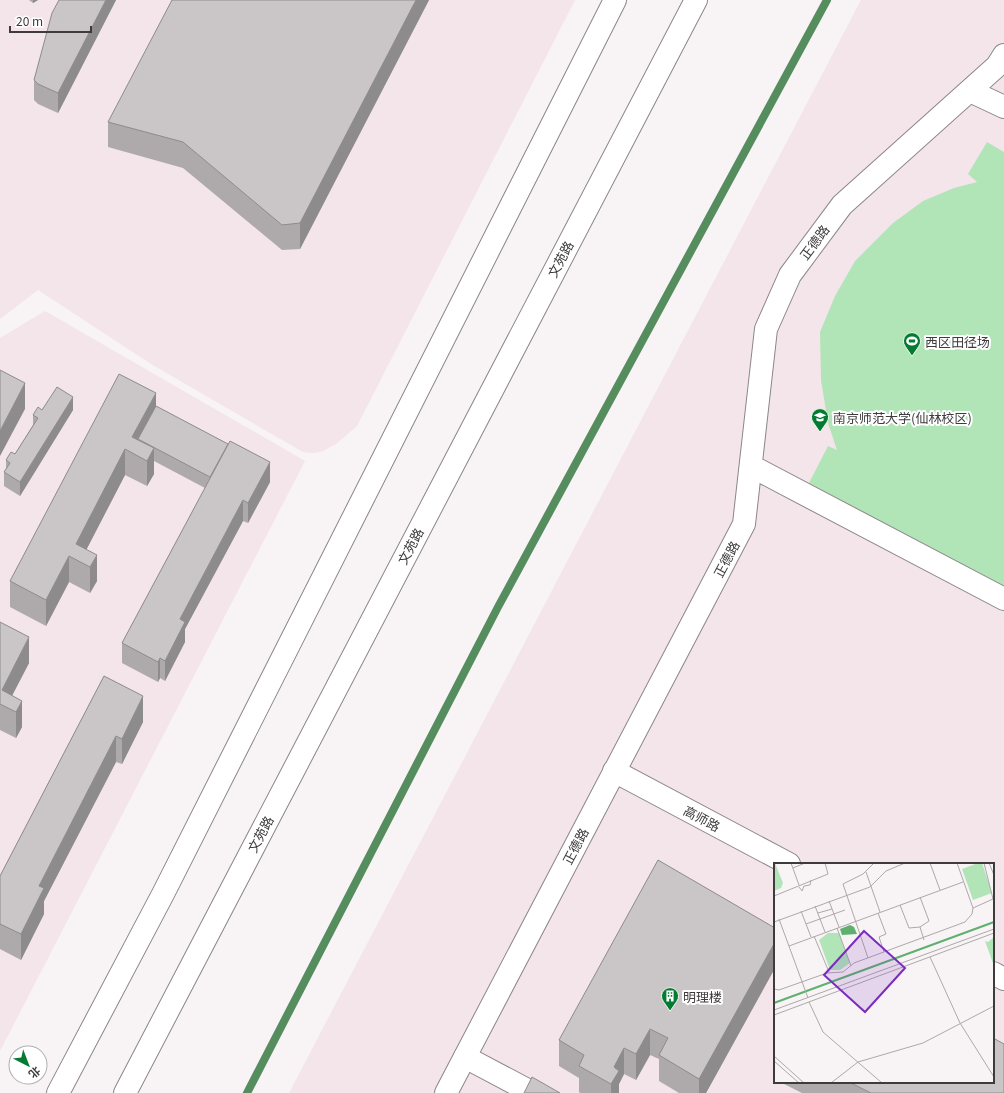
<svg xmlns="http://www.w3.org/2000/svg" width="1004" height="1093" viewBox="0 0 1004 1093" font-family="Georgia,'Noto Sans SC',serif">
<rect width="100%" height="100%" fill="#f8f3f5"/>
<g fill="#f3e5ea" fill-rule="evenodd">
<polygon points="0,0 575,0 357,426 336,444 323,451 314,453 303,452 151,364 38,290 0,319"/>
<path d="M 861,0 L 1004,0 L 1004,1093 L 289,1093 ZM 775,864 L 993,864 L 993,1082 L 775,1082 Z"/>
<polygon points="45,311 305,461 0,1051 0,338"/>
</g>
<polygon fill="#b1e5b8" points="987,142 1004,152 1004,588 809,483 828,446 837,450 828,423 821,380 820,332 835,296 855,261 893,223 923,201 954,188 977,182 968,174"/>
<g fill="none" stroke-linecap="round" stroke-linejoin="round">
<polyline stroke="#558d5f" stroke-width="8" points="247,1093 498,607 827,0"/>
<g stroke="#8b8688" stroke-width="24">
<g id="minor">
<polyline points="970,91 1004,107"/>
<polyline points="751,466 1004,599"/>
<polyline points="614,771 789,864"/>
<polyline points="993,973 1004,979"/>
<polyline points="465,1057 533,1093"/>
<polyline points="446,1093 744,524 766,329 790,275 842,205 997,66 1004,55"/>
</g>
</g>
<g stroke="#8b8688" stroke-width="24">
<g id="major">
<polyline points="58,1093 163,894 615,0"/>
<polyline points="125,1093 696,0"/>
</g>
</g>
<use href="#minor" stroke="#fff" stroke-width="22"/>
<use href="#major" stroke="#fff" stroke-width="22"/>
</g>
<g fill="#aeaaab">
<polygon points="29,0 38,0 33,3"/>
<polygon points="59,0 116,0 58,113 38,104 34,100 34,80"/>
<polygon points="429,0 300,249 282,250 183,168 108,147 108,122"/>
<polygon points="156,406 270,482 248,523 243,521 185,629 185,642 165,681 160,678 158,682 122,663 122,643 205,488 154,461 154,474 147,486 125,475 86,550 97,581 90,593 69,582 46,626 10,607 10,581"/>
<polygon points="42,410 73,410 20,496 4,486 4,472 6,469 6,460 15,454 33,425 33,415"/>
<polygon points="0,622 29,663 12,696 22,727 16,738 0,730"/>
<polygon points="104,676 143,722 122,764 116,762 44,901 44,914 21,960 0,949 0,876"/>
<polygon points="775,968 706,1093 679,1093 659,1081 659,1059 650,1055 636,1080 624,1074 619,1084 619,1093 580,1093 579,1092 579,1078 559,1066 559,1040"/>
<polygon points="780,1082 993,1082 1004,1093 802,1093"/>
</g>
<g fill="#8d8b8b">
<polygon points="33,0 38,0 33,3"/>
<polygon points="106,0 116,0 58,113 58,93"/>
<polygon points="416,0 429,0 300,249 300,223"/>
<polygon points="25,383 25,409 0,456 0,431"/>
<polygon points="156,393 156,419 138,439 138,453 132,437"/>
<polygon points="73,397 73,410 20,496 20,482"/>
<polygon points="154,448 154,474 147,486 147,461"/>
<polygon points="125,449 125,475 80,562 76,544"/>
<polygon points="270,462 270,482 248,523 248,503"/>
<polygon points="243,500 243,521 185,629 185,642 165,681 165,661 180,619"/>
<polygon points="97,555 97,581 90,593 90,567"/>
<polygon points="69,556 69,582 46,626 46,600"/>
<polygon points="29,637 29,663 6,707 2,690"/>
<polygon points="160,658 160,678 158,682 158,662"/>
<polygon points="143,696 143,722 122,764 122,739"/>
<polygon points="22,701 22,727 16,738 16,712"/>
<polygon points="116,736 116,762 44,901 44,914 21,960 21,934 39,886"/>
<polygon points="775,942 775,968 706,1093 699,1093 699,1079"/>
<polygon points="650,1029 650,1055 636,1080 636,1054"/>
<polygon points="624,1048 624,1074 619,1084 619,1093 611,1093 611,1084 614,1067"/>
</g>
<g fill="#cac6c7" stroke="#8d8b8b">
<polygon points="59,0 106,0 58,93 38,84 34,80 52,13"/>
<polygon points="172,0 416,0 300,223 282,225 183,142 108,122"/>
<polygon points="0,370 25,383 0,431"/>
<polygon points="119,374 156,393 132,437 154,448 147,461 125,449 76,544 97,555 90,567 69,556 46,600 10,581"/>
<polygon points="57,387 73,397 20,482 4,472 10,463 6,460 11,452 15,454 38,418 33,415 38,407 42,410"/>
<polygon points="156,406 228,444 210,477 138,439"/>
<polygon points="230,441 270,462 248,503 243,500 180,619 185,622 165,661 160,658 158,662 122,643"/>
<polygon points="0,622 29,637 2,690 22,701 16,712 0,704"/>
<polygon points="104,676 143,696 122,739 116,736 39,886 44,888 21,934 0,924 0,876"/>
<polygon points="658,860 775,928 775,942 699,1079 659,1055 668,1038 650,1029 636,1054 624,1048 614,1067 619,1071 611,1084 579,1066 584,1055 559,1040"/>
<polygon points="995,1039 1004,1044 1004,1093 871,1093 849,1082 993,1082 993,1042"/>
<polygon points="532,1077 560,1093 524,1093"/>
</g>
<defs>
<g id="stadium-pin" transform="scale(0.9)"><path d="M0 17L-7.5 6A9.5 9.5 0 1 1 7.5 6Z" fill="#047b32" stroke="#fff"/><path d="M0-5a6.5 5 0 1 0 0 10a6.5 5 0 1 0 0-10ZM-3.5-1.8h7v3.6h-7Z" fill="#fff"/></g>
<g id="university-pin" transform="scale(0.9)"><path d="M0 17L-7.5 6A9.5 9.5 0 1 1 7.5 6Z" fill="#047b32" stroke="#fff"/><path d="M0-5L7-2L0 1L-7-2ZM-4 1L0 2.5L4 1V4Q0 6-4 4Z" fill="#fff"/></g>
<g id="building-pin" transform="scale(0.9)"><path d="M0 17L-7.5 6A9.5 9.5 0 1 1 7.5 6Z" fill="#047b32" stroke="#fff"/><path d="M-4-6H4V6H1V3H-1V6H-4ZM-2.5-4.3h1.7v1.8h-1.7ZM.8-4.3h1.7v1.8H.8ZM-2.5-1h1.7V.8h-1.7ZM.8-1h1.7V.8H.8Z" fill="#fff"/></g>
</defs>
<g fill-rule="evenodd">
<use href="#stadium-pin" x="912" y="341"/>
<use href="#university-pin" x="820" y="417"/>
<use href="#building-pin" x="670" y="996"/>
</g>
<g text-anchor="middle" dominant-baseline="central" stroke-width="4" stroke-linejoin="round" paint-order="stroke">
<g font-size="13" fill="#3d3b3c" stroke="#fff">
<text transform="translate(814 242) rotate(-53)">正德路</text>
<text transform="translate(560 259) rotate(-62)">文苑路</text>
<text transform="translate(410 546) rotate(-62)">文苑路</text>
<text transform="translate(726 559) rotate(-62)">正德路</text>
<text transform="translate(702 818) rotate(28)">高师路</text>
<text transform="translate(260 834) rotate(-62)">文苑路</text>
<text transform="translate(575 846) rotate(-62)">正德路</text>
</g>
<g font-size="13" fill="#3d3b3c" stroke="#fff" text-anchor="start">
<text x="925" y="341">西区田径场</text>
<text x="833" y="417">南京师范大学(仙林校区)</text>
<text x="683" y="996">明理楼</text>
</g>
</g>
<g transform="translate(774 863)">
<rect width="220" height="220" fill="#f8f3f5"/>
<path d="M 1,0 L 9,20 L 7,25 L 0,28 ZM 204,0 L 208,0 L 218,30 L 199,37 L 188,6 ZM 54,70 L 65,70 L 76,100 L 66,107 L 56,107 L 45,77 ZM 220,74 L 220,103 L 211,78 L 214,79 Z" fill="#b1e5b8"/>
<path d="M 76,62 L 80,64 L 83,71 L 68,72 L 66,66 Z" fill="#5fb06e"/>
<path fill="none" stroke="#5fb06e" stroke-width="2" d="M 0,140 L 220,59"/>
<path fill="none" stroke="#ada9ab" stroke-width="1" d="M 17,0 L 25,22M 156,0 L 166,27M 215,0 L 220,12M 19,5 L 31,0M 92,9 L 106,49M 25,24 L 28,28 L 30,23 L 36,22 L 37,17M 0,33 L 54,11 L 51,0M 55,38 L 65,64M 126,42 L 135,65 L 146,64 L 155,58 L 146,34M 41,43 L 51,69M 199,45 L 219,36 L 210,0M 27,48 L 37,74M 44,50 L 58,46M 104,50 L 112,71 L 105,74 L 110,89M 5,56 L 34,135M 0,59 L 96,24 L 112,8 L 131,0M 32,61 L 71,47M 146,64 L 150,77M 63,65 L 77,103M 40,73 L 55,109M 15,83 L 189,19M 156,94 L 186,160 L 220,214M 94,95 L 69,21 L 89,11 L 100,0M 0,126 L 5,127 L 53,110 L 69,109 L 80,100 L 191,59 L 198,51 L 199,45 L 183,0M 35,139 L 49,169 L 108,220M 0,147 L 220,66M 0,152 L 220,70M 0,193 L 30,220M 0,198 L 25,220M 57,220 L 84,199 L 149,180 L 220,143"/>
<path fill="#7b2cbf" fill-opacity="0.15" stroke="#7b2cbf" stroke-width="2" d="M 90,68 L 131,105 L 91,149 L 50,112 Z"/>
<rect width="220" height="220" fill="none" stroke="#3d3b3c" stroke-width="2"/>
</g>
<g transform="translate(28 1065) rotate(138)"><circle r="19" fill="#ffffff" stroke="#b1b1b1"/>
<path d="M0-3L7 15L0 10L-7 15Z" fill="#047b32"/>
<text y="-6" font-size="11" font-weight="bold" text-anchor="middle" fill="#3d3b3c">北</text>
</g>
<path d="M10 26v6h81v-6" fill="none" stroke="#3d3b3c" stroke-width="2"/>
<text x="16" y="26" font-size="12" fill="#3d3b3c" stroke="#ffffff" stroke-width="3" paint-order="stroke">20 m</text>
</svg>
